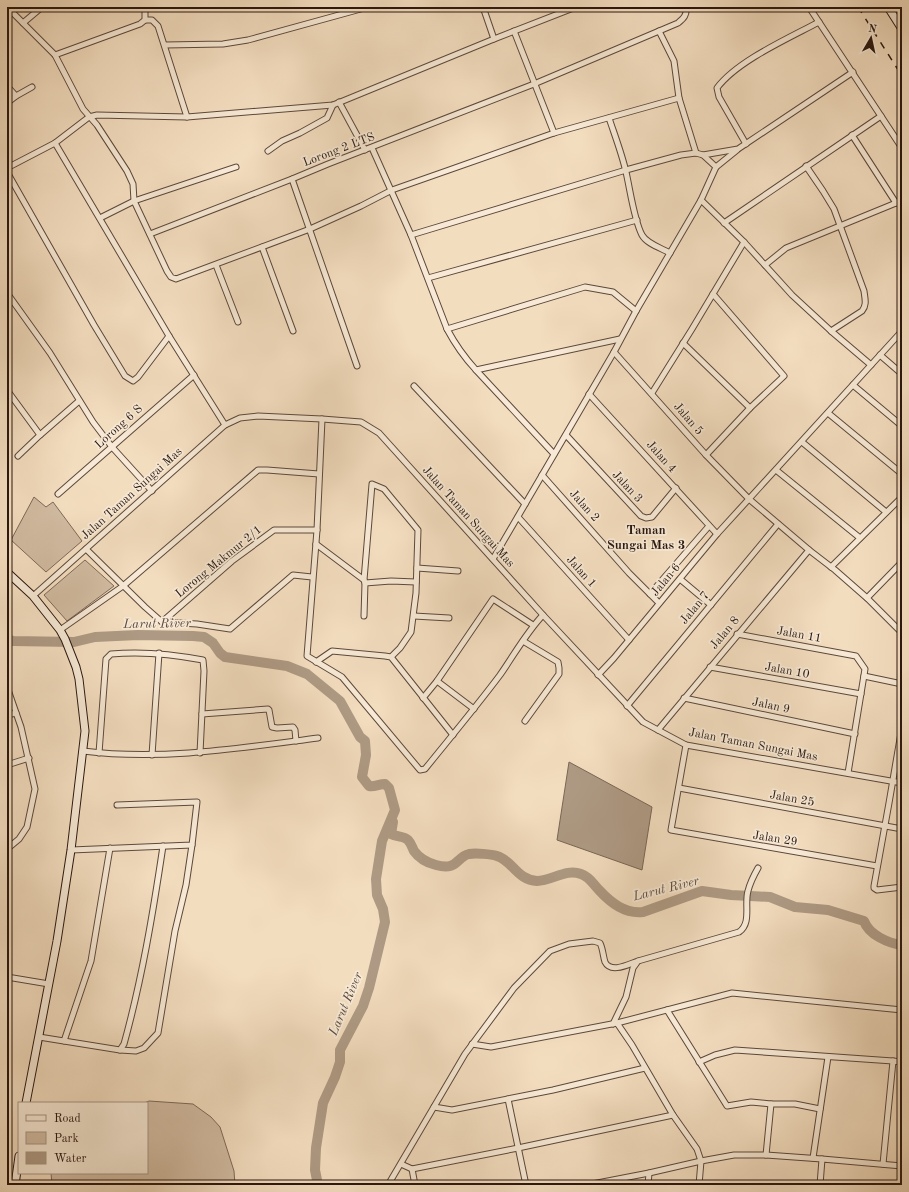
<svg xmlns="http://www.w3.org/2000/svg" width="909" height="1192" viewBox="0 0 909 1192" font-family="'Old Standard TT',serif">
<rect width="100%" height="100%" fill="#f3ddbf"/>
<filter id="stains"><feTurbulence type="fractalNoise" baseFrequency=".005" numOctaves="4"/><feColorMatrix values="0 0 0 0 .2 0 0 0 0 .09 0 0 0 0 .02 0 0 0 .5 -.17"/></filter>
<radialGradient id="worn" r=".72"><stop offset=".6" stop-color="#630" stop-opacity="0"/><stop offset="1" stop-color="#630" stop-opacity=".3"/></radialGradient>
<g fill="#d1bba1" stroke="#7d6958">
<polygon points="34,497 46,507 53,502 82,541 46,572 11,540"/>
<polygon points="85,560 114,586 67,621 44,595"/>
<polygon points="149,1101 193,1104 211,1117 220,1127 234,1171 235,1185 52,1185 51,1173 147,1173 147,1103 144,1103"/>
</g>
<polygon fill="#ae9a84" stroke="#796656" points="569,762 652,807 642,870 557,840"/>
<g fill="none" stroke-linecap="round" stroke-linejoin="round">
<g stroke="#ae9a84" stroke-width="10">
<path d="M 7,639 L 13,641 L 74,642 L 95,637 L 138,635 L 193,636 L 204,637 L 213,643 L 220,653 L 225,657 L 287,666 L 307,674 L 340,701 L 360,737 L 365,741 L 366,755 L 362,777 L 369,786 C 375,787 379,784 385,784 L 389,788 L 395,810 L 382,841 L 376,879 L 377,895 L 383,909 L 385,922 L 369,988 L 363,1006 L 340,1050 L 340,1062 L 335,1077 L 323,1103 L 316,1148 L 315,1170 L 318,1185"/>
<path d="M 393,822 L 391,834 C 397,837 404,836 408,840 C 411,843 412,847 414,851 C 419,858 428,863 436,865 C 458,871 456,857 469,854 C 475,853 491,854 497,856 C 513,861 517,880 537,881 C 552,881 566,868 581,874 C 590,877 593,884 599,890 C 611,903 625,914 643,912 L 702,891 L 731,895 L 770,897 L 795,907 L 828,910 L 864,921 C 869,935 888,943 902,945"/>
</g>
<g stroke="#5c483c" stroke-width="7">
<g id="street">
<polyline points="7,7 55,55 83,109 97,125 127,171 133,184 134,201 167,271 171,277 176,279 310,229 361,206 392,190 449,170 554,133 679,98"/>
<polyline points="483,7 494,39"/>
<polyline points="809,7 902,148"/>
<polyline points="145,20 152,20 158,26 187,117"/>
<polyline points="23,23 42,7"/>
<polyline points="514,31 554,133"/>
<polyline points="659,31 674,61 679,98 696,153"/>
<polyline points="165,45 223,44 248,40 368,7"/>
<polyline points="55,55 140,24 145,20 145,7"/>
<polyline points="7,86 16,96 7,103"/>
<polyline points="16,96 32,87"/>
<polyline points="339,102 365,150"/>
<path d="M 609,118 C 615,136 622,154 626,172 C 630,189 634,220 642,235 C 647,244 661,248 670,253"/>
<polyline points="852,135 896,203"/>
<polyline points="55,143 169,336 225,425"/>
<path d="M 746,144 L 719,97 L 717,88 C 737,61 789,38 819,22"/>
<path d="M 372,148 L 411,235 L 447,329 C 455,344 464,357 476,370"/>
<polyline points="268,151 282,141 300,133 327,118 333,105"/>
<polyline points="703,155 738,149 853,72"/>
<path d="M 806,166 L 823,191 L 834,209 L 864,291 C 865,299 867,305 862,311 L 831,331"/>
<polyline points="716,167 737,150"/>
<polyline points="7,168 55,143 89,117 97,115 187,117 333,105 494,39 576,7"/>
<polyline points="7,172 94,325 125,376 133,381 138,377 169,336"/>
<polyline points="292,179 357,366"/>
<polyline points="701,200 744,242 792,295 831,331 871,365"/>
<polyline points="100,218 134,201 236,167"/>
<polyline points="724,223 881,116"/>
<path d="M 150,234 L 292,179 L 328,164 L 534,84 L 678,23 C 684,18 687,15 686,7"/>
<polyline points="411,235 626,170 681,155 696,153 703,155 716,167 701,200 636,311 614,352 493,559"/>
<polyline points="262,247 293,331"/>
<polyline points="216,265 238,322"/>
<polyline points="765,265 786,248 896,203 902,199"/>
<polyline points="428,278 637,220"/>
<polyline points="7,293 50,353 93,422 112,447 152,491"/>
<polyline points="447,329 585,287 613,292 636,311"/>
<polyline points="683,343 750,408"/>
<polyline points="614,352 706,455 749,499 809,550 835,570 867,598 902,633"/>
<polyline points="880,355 902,374"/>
<polyline points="853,385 902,426"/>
<polyline points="414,386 525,504"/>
<polyline points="7,390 40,435"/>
<polyline points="652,393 692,329 744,242"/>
<polyline points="589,394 717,534"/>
<polyline points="828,413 902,474"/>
<path d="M 322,419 L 317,530 L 307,656 L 342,677 L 420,770 L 425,769 C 450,738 476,707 500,675 C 514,655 526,633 543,615"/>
<polyline points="566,435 641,516 646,518 652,517 676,488"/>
<polyline points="802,442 886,512"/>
<polyline points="554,454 476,370 620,339"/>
<polyline points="706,455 750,408 784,376 713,294"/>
<polyline points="18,456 40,435 79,401"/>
<polyline points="776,470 860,538"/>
<polyline points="542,475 629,573 659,603"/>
<polyline points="58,494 194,375"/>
<polyline points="518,517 629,640"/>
<polyline points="316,544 364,580 365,583 364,616"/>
<polyline points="86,549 145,607 162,622 197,624 230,629 293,575 312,577"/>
<polyline points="831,567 902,497"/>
<polyline points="417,568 458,571"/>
<polyline points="680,579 711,605"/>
<polyline points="364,580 372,484 384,489 418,530 416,593 411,632 400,648 391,657"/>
<polyline points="365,583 391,581 416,582"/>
<polyline points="650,594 709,526"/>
<polyline points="33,596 225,425 240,418 258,416 322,419 361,422 379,433 543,615 643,722 686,745 902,783"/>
<polyline points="867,598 902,562"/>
<polyline points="414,616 449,618"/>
<polyline points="162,622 232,561 274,530 317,530"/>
<polyline points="60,630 123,586 258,470 267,470 319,474"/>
<polyline points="737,634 856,656 865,669 848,773"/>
<polyline points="523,641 558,662 559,668 559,674 525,721"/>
<polyline points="316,662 332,651 385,656 391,657 453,735"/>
<polyline points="710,667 861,694"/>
<polyline points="598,675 614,658 717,534 902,331"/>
<polyline points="864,676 902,684"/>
<polyline points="437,681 474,709"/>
<polyline points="7,687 21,727 35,789 27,827 19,839 7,849"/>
<polyline points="423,698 437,681 493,599 533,625"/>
<polyline points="684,698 855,734"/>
<polyline points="627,706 778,524"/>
<polyline points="202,714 268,709 269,710 272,727 277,728 293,727 295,730 296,741"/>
<polyline points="7,715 16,713"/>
<polyline points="902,727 889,803 874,886 874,888 877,890 902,887"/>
<polyline points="658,730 809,550"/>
<polyline points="686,745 671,830 877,866"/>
<path d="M 83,751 C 161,761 241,748 318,738"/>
<path d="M 99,753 L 106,659 L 111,654 C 142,651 172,654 203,660 L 204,671 L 200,753"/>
<polyline points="152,755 159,653"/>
<polyline points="7,765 29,758"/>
<polyline points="679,788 902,829"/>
<polyline points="71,850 192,845 197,802 117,805"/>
<polyline points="7,977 49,984"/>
<polyline points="667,1010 727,1106 751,1102 771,1104 795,1104 820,1109"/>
<polyline points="617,1023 632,1045 673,1115 697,1149 701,1161 699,1185"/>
<path d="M 613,1024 L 626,997 L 633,968 L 638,961 L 739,932 C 752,923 744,904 748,891 C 750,883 754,875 758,868"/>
<path d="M 39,1037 L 120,1050 L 124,1044 C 142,979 153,913 163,846"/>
<polyline points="64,1041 91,961 110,848"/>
<polyline points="472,1044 491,1047 617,1023 732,993 902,1010"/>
<polyline points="120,1050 136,1051 144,1048 158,1033 175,931 186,885 192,845"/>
<polyline points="699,1062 715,1055 735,1050 893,1061"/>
<polyline points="508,1099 526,1185"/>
<polyline points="434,1107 452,1110 553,1090 645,1068"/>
<polyline points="766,1155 771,1104"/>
<polyline points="813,1158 828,1057"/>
<polyline points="401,1164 412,1169 518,1148 673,1115"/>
<polyline points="883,1164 893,1061 902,1062"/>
<polyline points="412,1169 415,1185"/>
<path d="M 388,1185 L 465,1054 L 514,988 L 550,951 L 569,944 L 593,941 L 600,943 C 603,949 603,956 605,962 C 611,974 629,964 638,961"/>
<polyline points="587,1185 649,1173 701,1161 734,1155 766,1155 822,1159"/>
<polyline points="648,1185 649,1173"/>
<polyline points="820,1185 822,1159 902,1166"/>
</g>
</g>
<g stroke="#291710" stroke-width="9">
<g id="secondary">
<polyline points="888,7 902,29"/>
<polyline points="899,7 902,11"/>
<polyline points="7,572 33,596 60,630 65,639 76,667 79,679 85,731 71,850 57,941 26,1103"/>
<polyline points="15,1185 19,1156"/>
</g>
</g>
<use href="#street" stroke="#f7e9d5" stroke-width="5"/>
<use href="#secondary" stroke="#f7e9d5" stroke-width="7"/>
<polyline stroke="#291710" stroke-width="1.5" stroke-dasharray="7 7" stroke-linecap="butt" points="858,7 902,76"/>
</g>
<g text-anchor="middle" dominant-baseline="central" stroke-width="3.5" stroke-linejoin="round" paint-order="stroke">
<g font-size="12" fill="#291710" stroke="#f7e9d5">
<text transform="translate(339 150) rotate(-21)">Lorong 2 LTS</text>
<text transform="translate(688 419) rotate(49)">Jalan 5</text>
<text transform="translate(119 427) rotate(-42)">Lorong 6 S</text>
<text transform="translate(661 457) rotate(48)">Jalan 4</text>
<text transform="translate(627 487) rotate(47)">Jalan 3</text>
<text transform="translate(132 494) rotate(-42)">Jalan Taman Sungai Mas</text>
<text transform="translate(584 506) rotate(48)">Jalan 2</text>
<text transform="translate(468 517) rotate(48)">Jalan Taman Sungai Mas</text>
<text transform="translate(219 562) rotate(-39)">Lorong Makmur 2/1</text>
<text transform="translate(581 572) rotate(48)">Jalan 1</text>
<text transform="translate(666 580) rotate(-50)">Jalan 6</text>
<text transform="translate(695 608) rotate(-50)">Jalan 7</text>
<text transform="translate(725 633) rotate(-50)">Jalan 8</text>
<text transform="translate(799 635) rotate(10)">Jalan 11</text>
<text transform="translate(787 671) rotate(10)">Jalan 10</text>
<text transform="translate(771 706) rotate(12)">Jalan 9</text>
<text transform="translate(753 745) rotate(11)">Jalan Taman Sungai Mas</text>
<text transform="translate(792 799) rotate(10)">Jalan 25</text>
<text transform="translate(775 839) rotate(9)">Jalan 29</text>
</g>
<g font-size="13" font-weight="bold" fill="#291710" stroke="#f7e9d5">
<text x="646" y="530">Taman<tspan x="646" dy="15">Sungai Mas 3</tspan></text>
</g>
<g font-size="13" font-style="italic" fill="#5e4b3e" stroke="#f7e9d5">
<text transform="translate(157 624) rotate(-1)">Larut River</text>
<text transform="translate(666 889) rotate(-14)">Larut River</text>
<text transform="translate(346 1004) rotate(-67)">Larut River</text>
</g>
</g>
<rect width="909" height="1192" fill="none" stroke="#f3ddbf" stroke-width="24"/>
<rect x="8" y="8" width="893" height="1176" fill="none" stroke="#291710" stroke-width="2"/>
<rect x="12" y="12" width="885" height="1168" fill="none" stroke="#291710"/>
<rect x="18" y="1102" width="130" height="72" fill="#f7e9d5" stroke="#a59586"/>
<rect x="26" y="1115" width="20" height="6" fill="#f7e9d5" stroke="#a59586"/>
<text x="54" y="1122" font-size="12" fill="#291710">Road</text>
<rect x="26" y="1132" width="20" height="12" fill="#d1bba1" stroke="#a59586"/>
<text x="54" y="1142" font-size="12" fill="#291710">Park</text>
<rect x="26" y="1152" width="20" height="12" fill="#ae9a84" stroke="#a59586"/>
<text x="54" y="1162" font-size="12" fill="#291710">Water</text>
<g transform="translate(871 38) rotate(9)" stroke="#f7e9d5" stroke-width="3" paint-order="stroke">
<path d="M0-3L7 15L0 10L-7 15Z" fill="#291710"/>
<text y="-6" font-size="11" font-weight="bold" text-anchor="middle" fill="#291710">N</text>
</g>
<rect width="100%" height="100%" filter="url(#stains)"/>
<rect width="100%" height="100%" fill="url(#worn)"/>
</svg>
